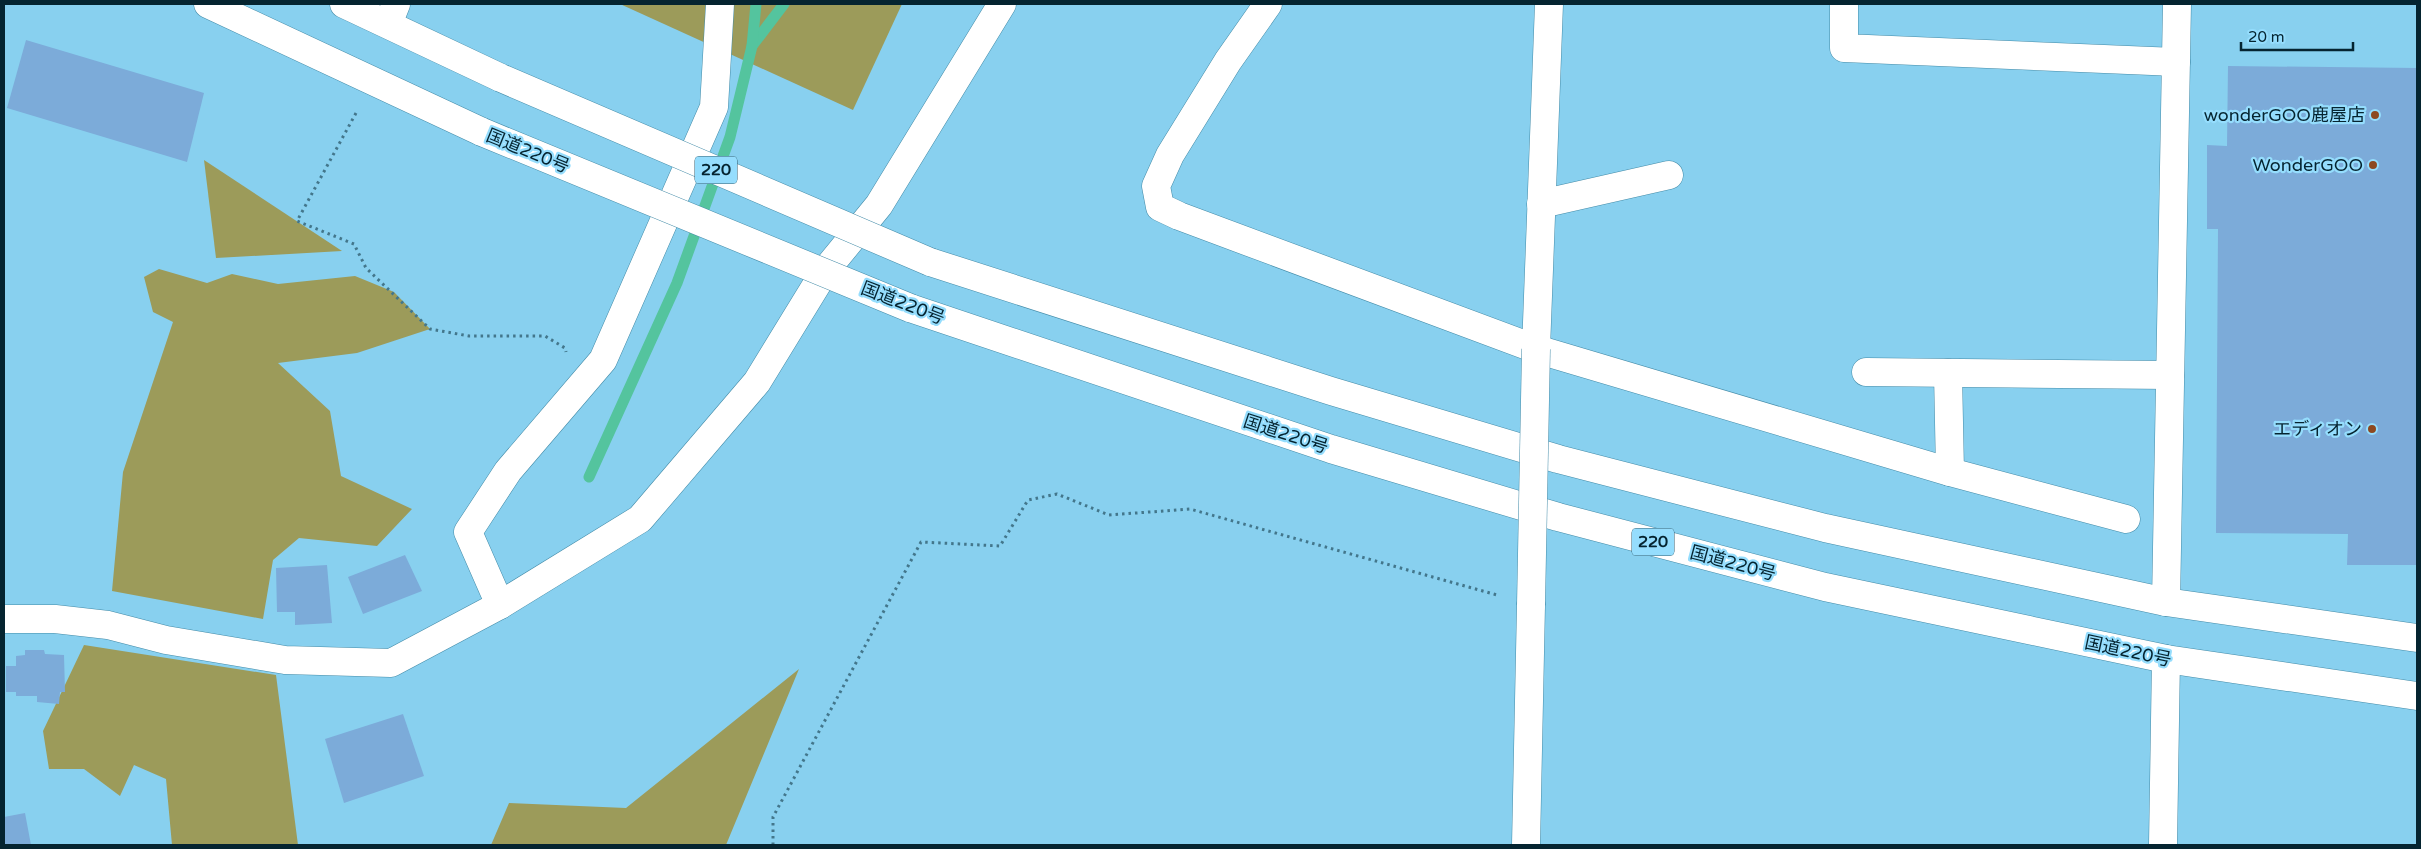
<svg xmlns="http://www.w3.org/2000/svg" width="2421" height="849" viewBox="0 0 2421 849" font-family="'Varela Round','Noto Sans JP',sans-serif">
<rect width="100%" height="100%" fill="#88d0ef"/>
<g fill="#9c9b5a">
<polygon points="620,4 902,4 853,110"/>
<polygon points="204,160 342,251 216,258"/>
<polygon points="159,269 207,283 232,274 278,284 355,276 394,292 430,329 357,353 278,363 330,411 341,476 412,509 377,546 299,538 273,560 263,619 112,591 123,472 173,322 153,312 144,277"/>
<polygon points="84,645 276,675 298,845 172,845 166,779 134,765 120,796 84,769 49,769 43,731"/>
<polygon points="799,669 726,845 491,845 509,803 626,808"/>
</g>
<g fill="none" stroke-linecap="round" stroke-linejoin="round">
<g stroke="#54c49e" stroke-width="11">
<polyline points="752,46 784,4"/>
<polyline points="589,477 677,283 730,137 752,46 756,4"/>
</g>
</g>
<g fill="#7cabd9">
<polygon points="26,40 204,93 187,162 7,108"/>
<polygon points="2228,66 2417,68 2417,565 2347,565 2348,534 2216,533 2218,229 2207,229 2207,145 2227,146"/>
<polygon points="405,555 422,591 363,614 348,577"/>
<polygon points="327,565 332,623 295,625 295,612 277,612 276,568"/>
<polygon points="25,650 44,650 45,654 64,655 65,692 60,692 59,704 37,702 37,696 16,696 16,692 6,692 6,666 16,666 16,656 25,655"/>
<polygon points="403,714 424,776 344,803 325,739"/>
<polygon points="25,813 31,845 4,845 4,817"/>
</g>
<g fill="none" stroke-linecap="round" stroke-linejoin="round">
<g stroke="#438ba8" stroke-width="29">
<g id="minor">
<polyline points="1268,4 1228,61 1170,155 1156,186 1160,207 1179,216 1536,349 1950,472 2126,519"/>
<polyline points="1844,4 1844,48 2176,62"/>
<polyline points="1541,204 1669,175"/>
<polyline points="1536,349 1549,4"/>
<polyline points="1866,372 2170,375"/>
<polyline points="1948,373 1950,472"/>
<polyline points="2166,602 2177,4"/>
<polyline points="500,605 468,532 508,471 603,360 714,107 720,4"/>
<polyline points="4,619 55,619 108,625 166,640 285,660 391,663 500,605 640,519 757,382 825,271 879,205 1002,4"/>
<polyline points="1526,845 1531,605"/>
<polyline points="2163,845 2166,659"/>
</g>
</g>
<g stroke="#438ba8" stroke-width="29">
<polyline id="tertiary" points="388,24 396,4"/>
</g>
<g stroke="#438ba8" stroke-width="29">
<g id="trunk">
<polyline points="208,4 482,132"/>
<polyline points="344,4 501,78"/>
<polyline points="930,262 1331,391 1558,459 1825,528 2166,602 2417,638"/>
<polyline points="910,308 1331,449 1558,517 1825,587 2166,659 2417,696"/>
</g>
</g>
<g stroke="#43768b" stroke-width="3" stroke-dasharray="2.5 4" stroke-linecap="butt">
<polyline points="356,113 297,221 354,244 366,268 430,329 469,336 545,336 565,348 566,352"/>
<polyline points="773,845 773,817 921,542 1000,546 1028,500 1057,494 1109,515 1190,509 1497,595"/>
</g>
<use href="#minor" stroke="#fff" stroke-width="28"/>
<use href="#tertiary" stroke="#fff" stroke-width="28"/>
<use href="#trunk" stroke="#fff" stroke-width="28"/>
<g stroke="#438ba8" stroke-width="29" stroke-linecap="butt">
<polyline id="minor-bridge" points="1531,605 1536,349"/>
</g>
<g stroke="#438ba8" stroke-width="29" stroke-linecap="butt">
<g id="trunk-bridge">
<polyline points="501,78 930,262"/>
<polyline points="482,132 910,308"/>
</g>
</g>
<use href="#minor-bridge" stroke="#fff" stroke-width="28"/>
<use href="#trunk-bridge" stroke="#fff" stroke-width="28"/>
</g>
<g fill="#8d4820" stroke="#95ddfd" stroke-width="2">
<circle cx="2375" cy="115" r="5"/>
<circle cx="2373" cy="165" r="5"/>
<circle cx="2372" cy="429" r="5"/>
</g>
<g text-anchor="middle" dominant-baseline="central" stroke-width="4.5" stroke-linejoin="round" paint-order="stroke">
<g fill="#95ddfd" stroke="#305c6e" stroke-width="1">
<rect x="695" y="156.5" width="42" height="27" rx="4"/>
<rect x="1632" y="528.5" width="42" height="27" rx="4"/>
</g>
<g font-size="16" font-weight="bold" fill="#052430">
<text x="716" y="170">220</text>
<text x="1653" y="542">220</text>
</g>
<g font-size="18" fill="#052430" stroke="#95ddfd" text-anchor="end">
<text x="2365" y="115">wonderGOO鹿屋店</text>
<text x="2363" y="165">WonderGOO</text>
<text x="2362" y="429">エディオン</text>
</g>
<g font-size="18" fill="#052430" stroke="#95ddfd">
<text transform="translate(528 151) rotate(22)">国道220号</text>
<text transform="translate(903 303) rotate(21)">国道220号</text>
<text transform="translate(1286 434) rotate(18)">国道220号</text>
<text transform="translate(1733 563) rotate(15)">国道220号</text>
<text transform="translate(2128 651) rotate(12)">国道220号</text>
</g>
</g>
<rect width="2421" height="849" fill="none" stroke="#052430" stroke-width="10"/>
<path d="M2241 42v8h112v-8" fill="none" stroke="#052430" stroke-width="2.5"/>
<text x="2248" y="42" font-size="15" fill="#052430" stroke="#95ddfd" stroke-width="4" paint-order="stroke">20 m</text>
</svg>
